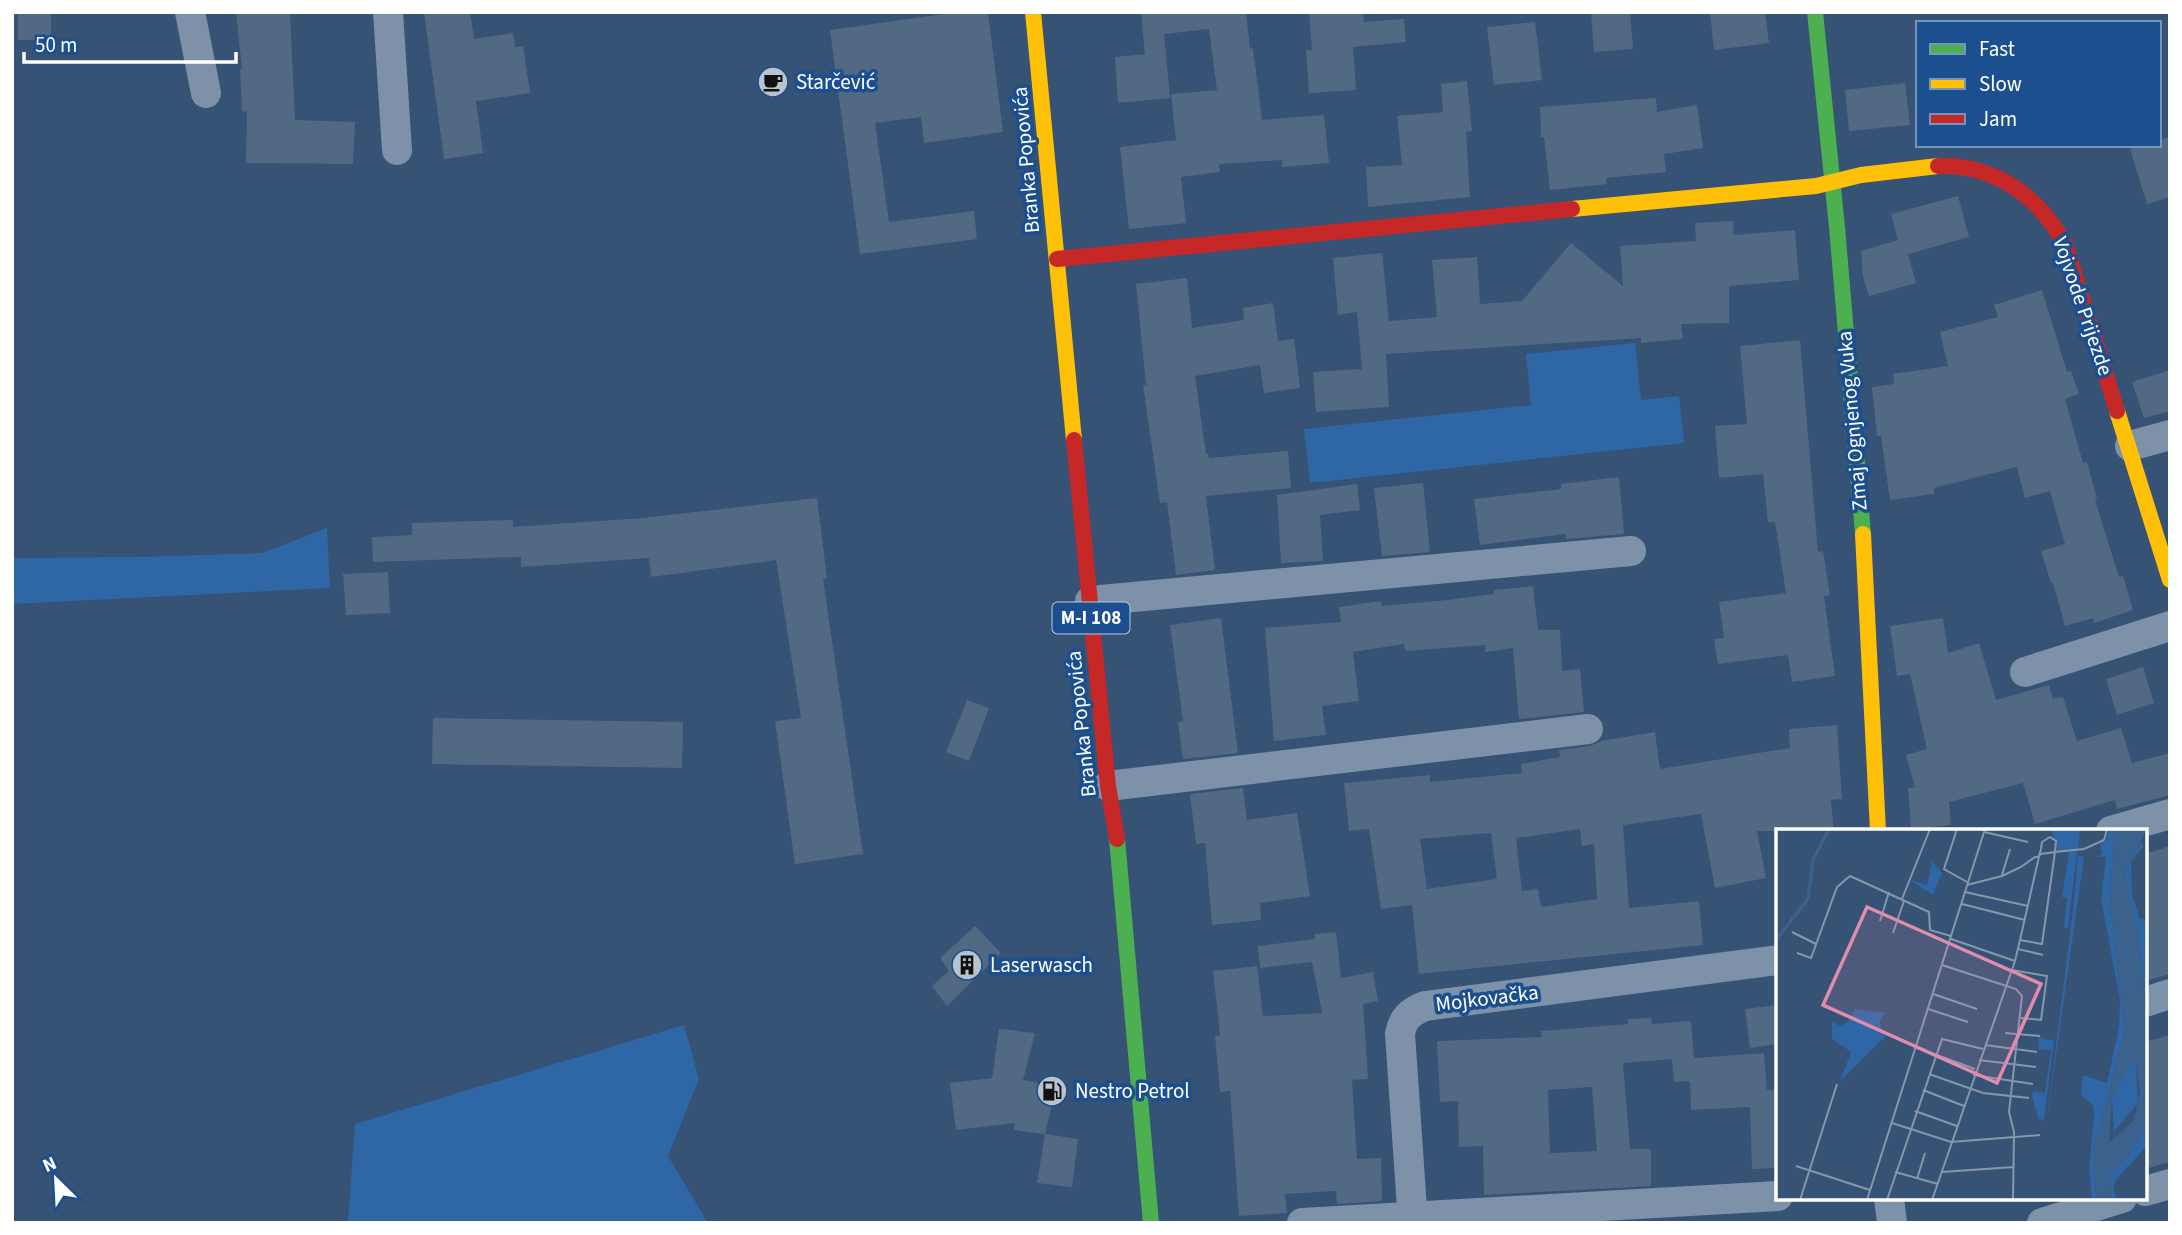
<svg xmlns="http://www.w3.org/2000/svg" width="2182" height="1235" viewBox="0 0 2182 1235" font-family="'Source Sans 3',sans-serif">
<rect width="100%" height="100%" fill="#365274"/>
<g fill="#2f66a5">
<polygon points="1635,343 1641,400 1679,396 1684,443 1310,483 1304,429 1531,405 1526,354"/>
<polygon points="327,528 330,588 12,604 12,558 138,557 262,553"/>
<polygon points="684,1025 699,1079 668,1156 708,1223 348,1223 355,1124"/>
</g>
<g fill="#526984" fill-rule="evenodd">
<rect x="18" y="12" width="33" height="28"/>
<polygon points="236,12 290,12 295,120 355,122 353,164 246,163 247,111 242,112 240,69 242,69"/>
<polygon points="424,12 470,12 474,39 513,33 515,47 523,46 530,93 476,101 483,153 444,159"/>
<polygon points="958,12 988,12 1003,132 924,143 921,117 875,123 889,222 974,211 977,239 860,254 830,30"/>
<polygon points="1141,12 1246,12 1250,49 1253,48 1262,120 1324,115 1329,163 1282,167 1282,160 1219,164 1220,172 1181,177 1186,223 1129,229 1120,147 1176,140 1171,94 1217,90 1209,29 1164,34 1170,98 1118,103 1115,57 1145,54"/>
<polygon points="1309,12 1363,12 1364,22 1404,19 1406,42 1353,47 1356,90 1309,93 1306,50 1312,50"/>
<polygon points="1591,12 1630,12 1633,49 1594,52"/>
<polygon points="1710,12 1765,12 1769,43 1714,50"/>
<polygon points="1535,22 1542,80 1494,85 1487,27"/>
<polygon points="1467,81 1472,131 1466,132 1470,197 1368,207 1366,167 1402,165 1397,116 1443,112 1441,84"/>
<polygon points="1905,83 1910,125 1849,131 1845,90"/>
<polygon points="1656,98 1657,112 1697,105 1703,148 1664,154 1666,172 1606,178 1607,184 1550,190 1544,137 1541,137 1540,107"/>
<polygon points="2170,137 2170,197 2147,204 2130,149 2143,145 2159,145 2159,140"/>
<polygon points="1958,196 1969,237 1908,254 1916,283 1869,296 1863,277 1861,251 1898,240 1891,214"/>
<polygon points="1733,221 1734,235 1795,230 1799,280 1729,286 1729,323 1681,324 1683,339 1641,343 1641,338 1386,354 1389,407 1316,412 1313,372 1362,369 1357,312 1338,315 1333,258 1382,253 1389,321 1437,317 1432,260 1477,257 1480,304 1522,301 1571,243 1623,286 1620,246 1696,241 1695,223"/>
<polygon points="1187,278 1192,328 1244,320 1243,308 1273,303 1278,341 1294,339 1300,388 1264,393 1260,365 1195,376 1206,454 1208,454 1209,458 1288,451 1291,488 1206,496 1215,570 1176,575 1167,502 1160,503 1143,385 1146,385 1136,284"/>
<polygon points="2042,290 2067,372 2071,371 2079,394 2065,399 2083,463 2087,462 2097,499 2095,500 2119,577 2123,576 2133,610 2094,623 2093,618 2065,626 2053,583 2051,583 2041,551 2065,544 2050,491 2025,498 2017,467 1934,488 1934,494 1890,500 1881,436 1877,436 1872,387 1894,384 1893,374 1948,366 1940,332 1998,317 1994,305"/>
<polygon points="1800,340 1818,552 1823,551 1830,595 1824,596 1835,676 1792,682 1788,655 1718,664 1714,639 1724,638 1719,602 1786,593 1775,522 1768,522 1763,474 1719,478 1715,426 1747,424 1740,346"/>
<polygon points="2170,370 2170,411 2144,418 2132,382"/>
<polygon points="1619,477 1624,534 1566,539 1566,534 1480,545 1474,499 1561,489 1561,484"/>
<polygon points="1423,483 1430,552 1382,556 1374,488"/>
<polygon points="1357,484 1360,510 1320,515 1323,561 1281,563 1277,495"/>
<polygon points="817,498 827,578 823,579 863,854 795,864 775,721 801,718 776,560 651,577 649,558 521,567 521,557 373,562 372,537 412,535 412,523 513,520 513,527 643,518"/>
<polygon points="388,572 390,613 346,615 343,574"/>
<polygon points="1533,586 1538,630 1560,630 1562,671 1580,669 1584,712 1519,719 1513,648 1485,652 1485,645 1405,651 1404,644 1353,652 1359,701 1322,706 1326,735 1274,741 1265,628 1341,622 1339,607 1381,601 1382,606 1447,600 1494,594 1494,590"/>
<polygon points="1221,618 1238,753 1183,759 1178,722 1183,721 1170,625"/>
<polygon points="1943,618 1948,653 1979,643 1996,700 2049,685 2053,699 2063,697 2077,741 2121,728 2132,763 2170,753 2170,795 2117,809 2115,800 2035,824 2023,783 1949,802 1951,825 1911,829 1908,788 1915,787 1906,755 1927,749 1910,674 1897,676 1890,626"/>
<polygon points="2143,667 2154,703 2117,715 2106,679"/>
<polygon points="967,700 989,708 969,761 946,752"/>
<polygon points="433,718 683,722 682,768 432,764"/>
<path d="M 1837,725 L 1842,799 L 1831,800 L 1834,831 L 1757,831 L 1766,878 L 1715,888 L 1701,814 L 1623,825 L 1629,908 L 1699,901 L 1703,945 L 1419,974 L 1412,905 L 1381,909 L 1369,829 L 1349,831 L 1344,783 L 1430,775 L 1430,782 L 1522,773 L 1521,764 L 1560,757 L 1559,750 L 1590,746 L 1601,741 L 1655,732 L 1660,769 L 1790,748 L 1789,729 ZM 1580,829 L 1582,846 L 1594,844 L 1597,899 L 1541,907 L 1538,889 L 1522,891 L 1516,838 ZM 1491,833 L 1497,879 L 1427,889 L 1420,839 Z"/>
<polygon points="1243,788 1247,820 1297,813 1310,896 1260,903 1261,920 1212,925 1205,843 1196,844 1190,794"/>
<polygon points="2170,846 2170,974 2145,981 2145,854"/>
<polygon points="975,926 1001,953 947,1006 932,986 949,971 940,958"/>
<polygon points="1336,932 1341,978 1373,972 1378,1001 1363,1004 1368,1079 1352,1080 1357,1159 1381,1158 1382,1201 1337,1204 1336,1191 1285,1194 1287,1213 1239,1216 1230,1091 1220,1092 1215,1036 1220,1035 1213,971 1257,966 1263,1016 1322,1013 1312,962 1260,968 1258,946 1315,939 1315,934"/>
<polygon points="1778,1005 1778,1044 1750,1048 1745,1009"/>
<path d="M 1651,1018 L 1652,1024 L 1691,1021 L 1694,1058 L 1764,1053 L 1767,1090 L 1778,1089 L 1778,1168 L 1752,1169 L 1750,1107 L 1691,1110 L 1690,1081 L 1674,1082 L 1672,1059 L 1623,1063 L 1630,1149 L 1651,1149 L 1651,1186 L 1484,1195 L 1483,1146 L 1459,1147 L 1458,1101 L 1440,1102 L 1437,1041 L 1542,1037 L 1541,1031 L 1628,1024 L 1628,1019 ZM 1592,1087 L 1597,1151 L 1550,1153 L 1548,1090 Z"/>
<polygon points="999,1029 1035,1033 1023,1080 1056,1086 1045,1134 1014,1130 1015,1123 956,1130 950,1083 992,1078"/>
<polygon points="2170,1035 2170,1162 2145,1169 2145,1042"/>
<polygon points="1045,1134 1078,1139 1072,1187 1037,1183"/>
</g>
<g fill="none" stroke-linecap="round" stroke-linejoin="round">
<g stroke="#7d92a8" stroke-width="30">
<polyline points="190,12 206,93"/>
<polyline points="388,12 397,150"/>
<polyline points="2130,446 2170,435"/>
<polyline points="1090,601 1631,551"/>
<polyline points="2025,672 2170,626"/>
<polyline points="1108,786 1588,729"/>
<polyline points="2111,831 2170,814"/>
<polyline points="2145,1002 2170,994"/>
<polyline points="2145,1191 2170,1184"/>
<polyline points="1889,1198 1892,1223"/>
<polyline points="1302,1223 1778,1196"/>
<path d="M 1413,1223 L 1400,1034 C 1403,1018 1410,1012 1425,1006 L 1778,960"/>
<polyline points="2042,1223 2122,1198"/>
</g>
<g stroke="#4caf50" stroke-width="16">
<polyline points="1815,12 1837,227 1863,534"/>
<polyline points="1117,839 1151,1223"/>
</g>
<g stroke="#ffc107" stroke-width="16">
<polyline points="1033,12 1074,440"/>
<polyline points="1572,209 1816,186 1861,175 1938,166"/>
<polyline points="2117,411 2170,580"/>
<polyline points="1863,534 1878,831"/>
</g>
<g stroke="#c62828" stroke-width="16">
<path d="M 1938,166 C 1995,164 2038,196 2065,244 L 2117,411"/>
<polyline points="1057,259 1572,209"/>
<polyline points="1074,440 1108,786 1117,839"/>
</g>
</g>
<defs>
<g id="cafe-disc" transform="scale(1.575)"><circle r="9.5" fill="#b9c2ce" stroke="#1b4f8f"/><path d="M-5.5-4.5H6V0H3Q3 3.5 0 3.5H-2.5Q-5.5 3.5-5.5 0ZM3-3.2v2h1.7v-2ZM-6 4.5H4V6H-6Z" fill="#111"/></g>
<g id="building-disc" transform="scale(1.575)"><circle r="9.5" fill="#b9c2ce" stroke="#1b4f8f"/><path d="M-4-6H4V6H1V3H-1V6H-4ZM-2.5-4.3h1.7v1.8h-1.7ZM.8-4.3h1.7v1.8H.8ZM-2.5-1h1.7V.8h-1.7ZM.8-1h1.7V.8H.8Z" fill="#111"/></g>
<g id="fuel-disc" transform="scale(1.575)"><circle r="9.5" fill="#b9c2ce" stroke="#1b4f8f"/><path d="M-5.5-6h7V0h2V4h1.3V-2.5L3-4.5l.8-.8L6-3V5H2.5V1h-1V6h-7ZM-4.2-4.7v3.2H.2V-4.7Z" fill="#111"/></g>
</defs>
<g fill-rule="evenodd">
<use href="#cafe-disc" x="773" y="82"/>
<use href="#building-disc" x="967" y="965"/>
<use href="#fuel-disc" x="1052" y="1091"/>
</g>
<g text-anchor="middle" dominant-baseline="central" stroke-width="7" stroke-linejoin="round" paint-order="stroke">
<rect fill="#1b4f8f" stroke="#bbcadd" stroke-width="2" x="1052.5" y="602.5" width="77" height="31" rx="5"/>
<g font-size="19" font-weight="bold" fill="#fff">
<text x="1091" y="618">M-I 108</text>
</g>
<g font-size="21" fill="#fff" stroke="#1b4f8f" text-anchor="start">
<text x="796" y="82">Starčević</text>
<text x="990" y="965">Laserwasch</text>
<text x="1075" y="1091">Nestro Petrol</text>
</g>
<g font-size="21" fill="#fff" stroke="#1b4f8f">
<text transform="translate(1026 160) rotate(-95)">Branka Popovića</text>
<text transform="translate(2083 306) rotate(71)">Vojvode Prijezde</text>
<text transform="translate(1852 421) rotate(-95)">Zmaj Ognjenog Vuka</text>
<text transform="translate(1081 724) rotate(-96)">Branka Popovića</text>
<text transform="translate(1487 998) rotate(-7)">Mojkovačka</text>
</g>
</g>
<g transform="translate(1776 829)">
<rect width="371" height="371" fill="#365274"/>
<path d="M 275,0 L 304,0 L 302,21 L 282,21 ZM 333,0 L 338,0 L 334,76 L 349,202 L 318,318 L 320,371 L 316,371 L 313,342 L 318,284 L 316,275 L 305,266 L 307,246 L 331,254 L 343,197 L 344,172 L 325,69 L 330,28 L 320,28 L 326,25 L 324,13 L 330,12 ZM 365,13 L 367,18 L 355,33 L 356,67 L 364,90 L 371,90 L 371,192 L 362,103 L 348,44 ZM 301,22 L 292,99 L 288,99 L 291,69 L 286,68 L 293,23 ZM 302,27 L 308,28 L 269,305 L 298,73 ZM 156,32 L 166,44 L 157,66 L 134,51 L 151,56 ZM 79,180 L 109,184 L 103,194 L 109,208 L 64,252 L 75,223 L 56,210 L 56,193 L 65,197 L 72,193 ZM 263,208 L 278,212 L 268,291 L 262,290 L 256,267 L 257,262 L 269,264 L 275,221 L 262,220 ZM 360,232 L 362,274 L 338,303 L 336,269 L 353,237 ZM 371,295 L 371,317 L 340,351 L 337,361 L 342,371 L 335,371 L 334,344 L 351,328 Z" fill="#2f66a5"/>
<path d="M 338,0 L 371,0 L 348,44 L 362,103 L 371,192 L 371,295 L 351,328 L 334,344 L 335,371 L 320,371 L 318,318 L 349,202 L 334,76 ZM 360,233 L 364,263 L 358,291 L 333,314 L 336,269 L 353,237 Z" fill="#3b618d" fill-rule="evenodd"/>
<path fill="none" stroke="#3b618d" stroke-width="3.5" d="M 0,111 L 32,70 L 37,31 L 53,0"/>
<path fill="none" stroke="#8697ac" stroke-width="2" d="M 181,0 L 168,40 L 191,53M 208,3 L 252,13M 226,46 L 234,20M 189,63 L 252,77M 126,70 L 154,0M 186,75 L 249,91M 104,92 L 113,63M 16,103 L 40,115M 117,104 L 128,72M 175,110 L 239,132M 244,111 L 266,115 L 279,23 L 308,20 L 328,11 L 331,0M 242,120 L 267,126M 21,124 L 35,129 L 61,58 L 74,47 L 153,83 L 154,101 L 175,107M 166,136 L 240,160 L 246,167 L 233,283 L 238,303 L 237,371M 236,141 L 271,147 L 265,191 L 245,189M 157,165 L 201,180M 152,180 L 192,193M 229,204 L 264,207M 209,216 L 261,223M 139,218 L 199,240M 203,231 L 260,238M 153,245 L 207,264 L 253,269M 197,246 L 257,255M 147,261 L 188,277M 139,282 L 181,297M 116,294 L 175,313 L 264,306M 20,337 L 94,361M 119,343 L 162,355M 166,343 L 238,338M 141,350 L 149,324M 24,371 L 61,255M 91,371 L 209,0M 111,371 L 166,210 L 207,220M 156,371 L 239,132 L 244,111 L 262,32 L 263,27 L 265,20 L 266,13 L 274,8 L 280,12 L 279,23 L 265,25 L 263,27 L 261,28 L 259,28 L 245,38 L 226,47 L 191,56"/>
<path fill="#e08cad" fill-opacity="0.15" stroke="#e08cad" stroke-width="3.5" d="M 91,78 L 265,155 L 221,254 L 47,176 Z"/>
<rect width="371" height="371" fill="none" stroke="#fff" stroke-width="3.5"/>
</g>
<rect width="2182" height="1235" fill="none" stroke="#ffffff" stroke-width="28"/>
<rect x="1916" y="21" width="245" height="126" fill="#1b4f8f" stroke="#7695bc" stroke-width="2"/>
<rect x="1930" y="44" width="35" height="10" fill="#4caf50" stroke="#7695bc" stroke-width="2"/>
<text x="1979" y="56" font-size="21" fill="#ffffff">Fast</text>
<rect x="1930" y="79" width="35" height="10" fill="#ffc107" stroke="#7695bc" stroke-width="2"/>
<text x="1979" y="91" font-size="21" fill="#ffffff">Slow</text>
<rect x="1930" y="114" width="35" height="10" fill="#c62828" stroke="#7695bc" stroke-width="2"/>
<text x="1979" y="126" font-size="21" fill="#ffffff">Jam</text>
<g transform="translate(56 1179) rotate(336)" stroke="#1b4f8f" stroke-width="5" paint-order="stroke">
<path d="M0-5L12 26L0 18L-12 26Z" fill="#ffffff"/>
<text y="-10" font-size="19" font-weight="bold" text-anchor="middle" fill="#ffffff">N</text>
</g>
<path d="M24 52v10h212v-10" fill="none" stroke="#ffffff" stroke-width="3.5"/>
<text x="35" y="52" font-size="21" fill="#ffffff" stroke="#1b4f8f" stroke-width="5" paint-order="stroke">50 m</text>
</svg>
